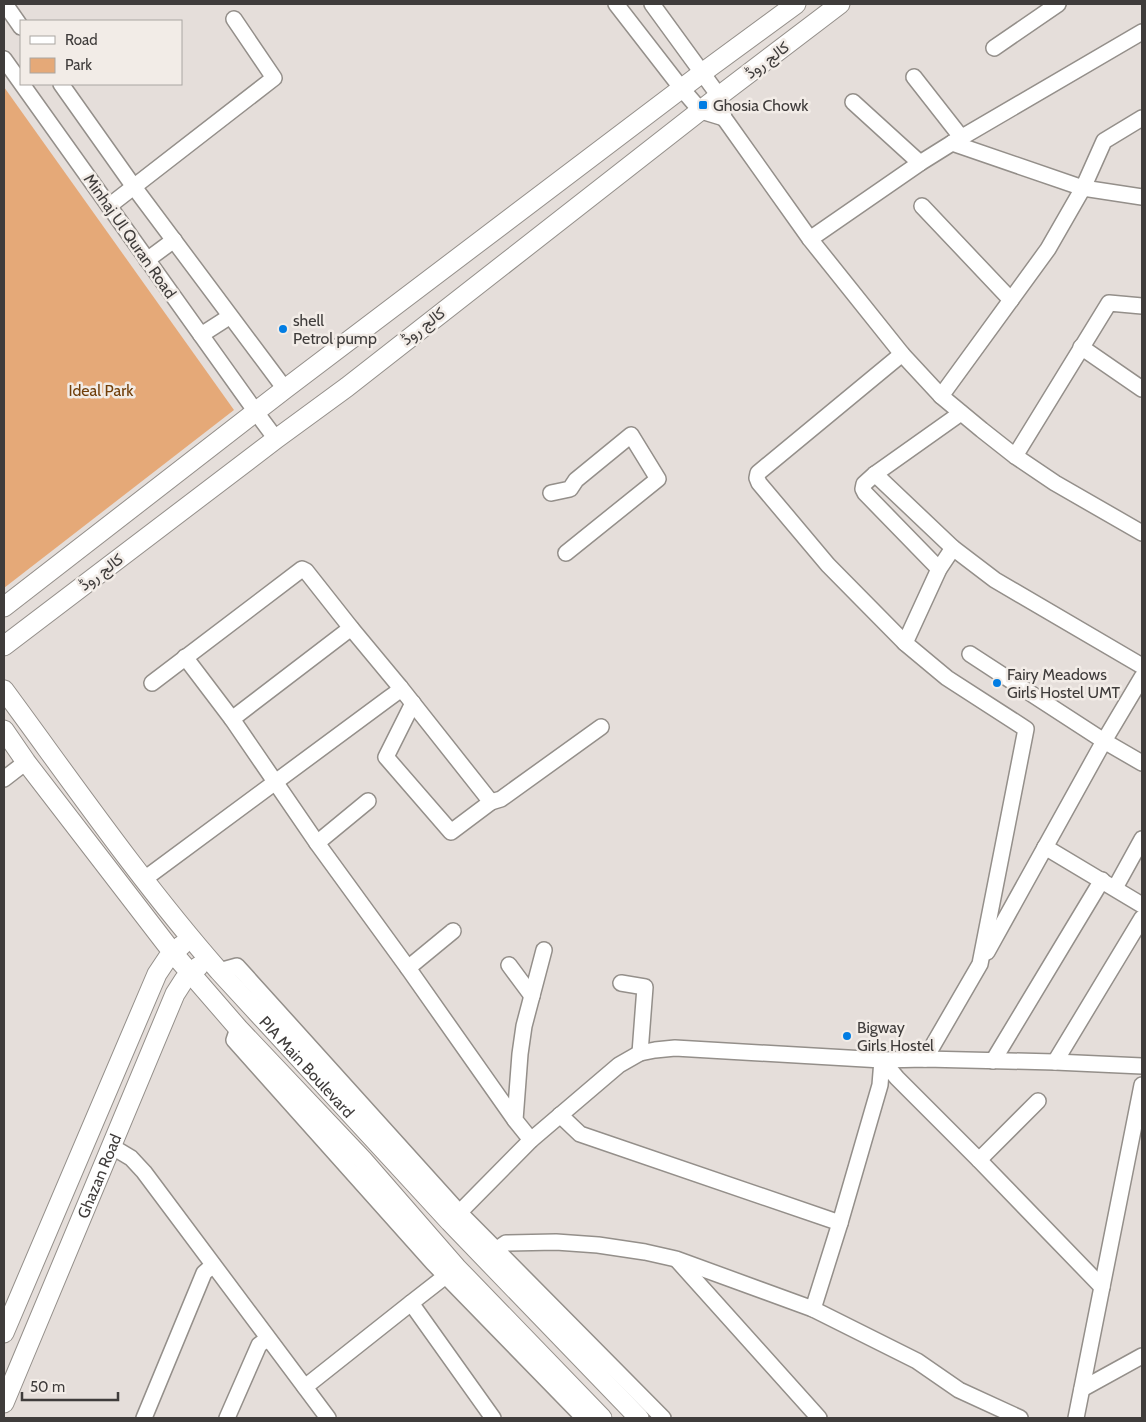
<svg xmlns="http://www.w3.org/2000/svg" width="1146" height="1422" viewBox="0 0 1146 1422" font-family="Cabin,Vazirmatn,sans-serif">
<rect width="100%" height="100%" fill="#e5deda"/>
<polygon fill="#e5a978" points="4,87 234,410 4,588"/>
<g fill="none" stroke-linecap="round" stroke-linejoin="round">
<g stroke="#948f8a" stroke-width="18">
<g id="minor">
<polyline points="5,4 21,27"/>
<polyline points="616,4 682,89 701,111 724,118"/>
<polyline points="652,4 719,96 724,118 810,239 902,354 941,396 982,430 1015,456 1055,483 1142,533"/>
<polyline points="994,48 1058,4"/>
<polyline points="4,59 256,412 276,439"/>
<polyline points="914,77 961,137"/>
<polyline points="61,84 134,187 285,389"/>
<polyline points="853,102 920,163"/>
<polyline points="952,143 1083,188 1142,197"/>
<polyline points="109,206 274,78 234,19"/>
<polyline points="922,206 1011,300"/>
<polyline points="810,239 920,163 952,143 1142,32"/>
<polyline points="147,260 174,240"/>
<polyline points="201,335 229,317"/>
<polyline points="1081,347 1142,389"/>
<polyline points="902,354 758,473 757,478 759,483 828,565 905,643"/>
<polyline points="941,396 1048,249 1083,188 1104,141 1142,118"/>
<polyline points="1015,456 1109,303 1142,306"/>
<polyline points="875,474 953,548 995,580 1142,666"/>
<polyline points="551,493 570,489 576,480 631,435 658,479 566,553"/>
<polyline points="939,569 865,493 863,489 864,484 875,474 961,413"/>
<polyline points="185,657 232,719 317,843 408,968 515,1120"/>
<polyline points="1002,675 970,654 1104,741 1142,763"/>
<polyline points="152,683 302,569 306,571 351,628 400,687 491,802"/>
<polyline points="413,703 386,757 451,832 491,802 501,799 601,727"/>
<polyline points="232,719 351,628"/>
<polyline points="4,779 26,762"/>
<polyline points="317,843 368,801"/>
<polyline points="1045,847 1142,905"/>
<polyline points="143,880 389,698 396,693 400,687"/>
<polyline points="1115,888 1142,839"/>
<polyline points="987,952 1104,741 1142,677"/>
<polyline points="509,965 532,996"/>
<polyline points="408,968 453,931"/>
<polyline points="219,971 237,966 459,1212 663,1418"/>
<polyline points="621,983 645,987 640,1053"/>
<polyline points="238,1028 234,1040 433,1263 584,1418"/>
<polyline points="925,1059 980,964 1026,729 947,678 905,643 939,569 953,548"/>
<polyline points="882,1060 897,1078 979,1160 1102,1287"/>
<polyline points="993,1061 1102,880"/>
<polyline points="1055,1062 1142,918"/>
<polyline points="560,1115 580,1134 840,1223"/>
<polyline points="531,1140 515,1120 520,1054 524,1026 544,950"/>
<polyline points="111,1146 131,1158 144,1172 328,1418"/>
<polyline points="979,1160 1038,1101"/>
<polyline points="450,1222 531,1140 619,1065 640,1053 655,1050 675,1048 882,1060 925,1059 1055,1062 1142,1066"/>
<polyline points="490,1254 506,1243 556,1242 598,1245 645,1252 676,1259 813,1309 917,1361 959,1390 1020,1418"/>
<polyline points="678,1261 819,1418"/>
<polyline points="452,1271 411,1303 493,1418"/>
<polyline points="813,1309 840,1223 880,1085 882,1060"/>
<polyline points="305,1387 411,1303"/>
<polyline points="1082,1389 1142,1356"/>
<polyline points="144,1418 204,1273 213,1265"/>
<polyline points="227,1418 259,1345 267,1339"/>
<polyline points="1076,1418 1142,1085"/>
</g>
</g>
<g stroke="#948f8a" stroke-width="21">
<g id="major">
<polyline points="4,607 285,389 702,73 796,4"/>
<polyline points="4,646 276,439 347,387 719,96 840,4"/>
<path id="s1" d="M 4,690 C 74,785 141,882 219,971 L 450,1222 L 639,1418"/>
<polyline points="4,730 26,762 173,953 238,1028 362,1159 456,1267 602,1418"/>
<polyline points="4,1333 157,974 167,959 182,945"/>
<path id="s2" d="M 4,1403 L 175,994 L 184,980 L 199,966"/>
</g>
</g>
<use href="#minor" stroke="#fff" stroke-width="15"/>
<use href="#major" stroke="#fff" stroke-width="19"/>
</g>
<g fill="#027de3" stroke="#f2ece7" stroke-width="2">
<rect x="698" y="100" width="10" height="10" rx="2.5"/>
<circle cx="283" cy="329" r="5"/>
<circle cx="997" cy="683" r="5"/>
<circle cx="847" cy="1036" r="5"/>
</g>
<g text-anchor="middle" dominant-baseline="central" stroke-width="5" stroke-linejoin="round" paint-order="stroke">
<g font-size="16" fill="#3f3c3b" stroke="#f2ece7">
<text transform="translate(767 60) rotate(-37)">کالج روڈ</text>
<text transform="translate(130 236) rotate(55)">Minhaj Ul Quran Road</text>
<text transform="translate(423 326) rotate(-38)">کالج روڈ</text>
<text transform="translate(101 572) rotate(-37)">کالج روڈ</text>
<text stroke="none"><textPath href="#s1" startOffset="484">PIA Main Boulevard</textPath></text>
<text stroke="none"><textPath href="#s2" startOffset="246">Ghazan Road</textPath></text>
</g>
<g font-size="16" fill="#3f3c3b" stroke="#f2ece7" text-anchor="start">
<text x="713" y="105">Ghosia Chowk</text>
<text x="293" y="320">shell<tspan x="293" dy="18">Petrol pump</tspan></text>
<text x="1007" y="674">Fairy Meadows<tspan x="1007" dy="18">Girls Hostel UMT</tspan></text>
<text x="857" y="1027">Bigway<tspan x="857" dy="18">Girls Hostel</tspan></text>
</g>
<g font-size="16" fill="#703e09" stroke="#f2ece7">
<text x="101" y="390">Ideal Park</text>
</g>
</g>
<rect width="1146" height="1422" fill="none" stroke="#3f3c3b" stroke-width="10"/>
<rect x="20" y="20" width="162" height="65" fill="#f2ece7" stroke="#aaa6a2"/>
<rect x="30" y="36" width="25" height="8" fill="#ffffff" stroke="#aaa6a2"/>
<text x="65" y="45" font-size="15" fill="#3f3c3b">Road</text>
<rect x="30" y="58" width="25" height="15" fill="#e5a978" stroke="#aaa6a2"/>
<text x="65" y="70" font-size="15" fill="#3f3c3b">Park</text>
<path d="M22 1392v8h96v-8" fill="none" stroke="#3f3c3b" stroke-width="2.5"/>
<text x="30" y="1392" font-size="15" fill="#3f3c3b" stroke="#f2ece7" stroke-width="4" paint-order="stroke">50 m</text>
</svg>
